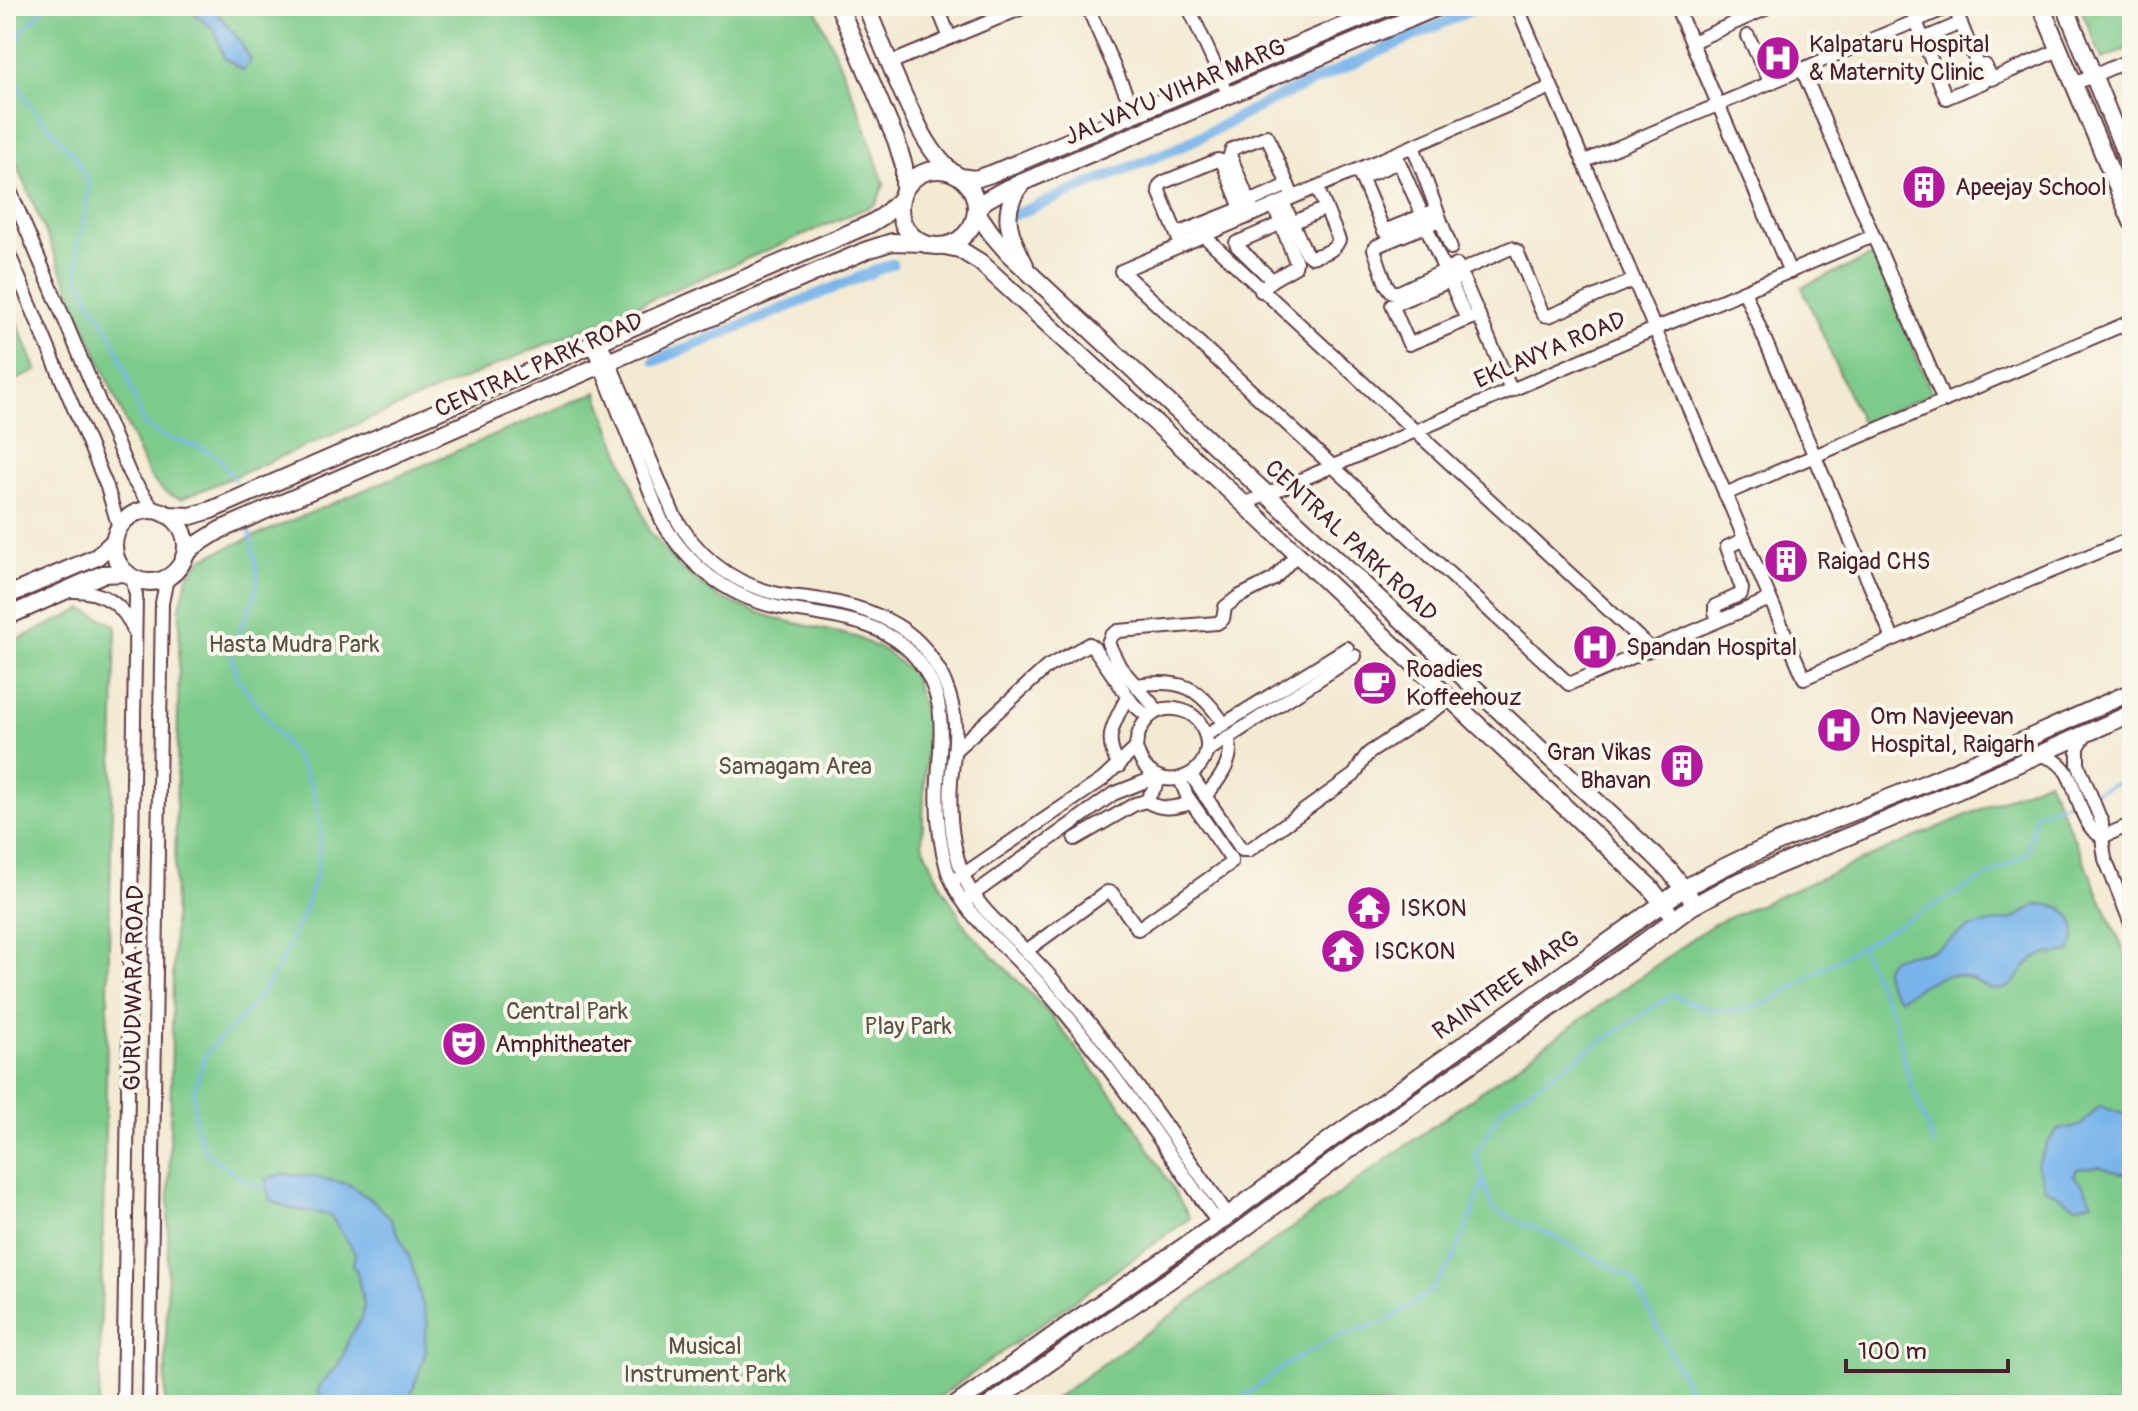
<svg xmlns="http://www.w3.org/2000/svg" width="2138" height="1411" viewBox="0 0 2138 1411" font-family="Pangolin,sans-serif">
<rect width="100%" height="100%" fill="#fbf7ec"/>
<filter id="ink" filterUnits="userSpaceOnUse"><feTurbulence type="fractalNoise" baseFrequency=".0125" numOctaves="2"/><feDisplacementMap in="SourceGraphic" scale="16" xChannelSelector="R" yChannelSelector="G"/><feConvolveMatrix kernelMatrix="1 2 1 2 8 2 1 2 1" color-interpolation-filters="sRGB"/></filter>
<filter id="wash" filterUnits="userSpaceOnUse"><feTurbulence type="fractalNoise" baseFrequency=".006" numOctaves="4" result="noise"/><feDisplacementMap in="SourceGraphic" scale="32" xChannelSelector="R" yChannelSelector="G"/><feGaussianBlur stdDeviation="1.8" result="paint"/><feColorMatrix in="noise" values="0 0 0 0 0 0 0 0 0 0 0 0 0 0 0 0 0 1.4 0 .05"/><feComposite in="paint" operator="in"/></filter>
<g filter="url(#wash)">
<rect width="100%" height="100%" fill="#f3ead2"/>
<g fill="#7dcb8b" stroke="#64755b" stroke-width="2">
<path d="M 6,6 L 815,6 L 860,112 L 884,184 L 876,204 L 181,499 C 162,494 155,484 145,468 L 6,139 Z"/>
<polygon points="2080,6 2132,6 2132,47 2102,59"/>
<polygon points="1875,255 1932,394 1861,423 1802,287"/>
<polygon points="6,296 37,371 6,384"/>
<polygon points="597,392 649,531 680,568 720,598 774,618 856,637 887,652 913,674 927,722 922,843 940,883 967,929 1049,1013 1132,1120 1190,1218 928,1405 165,1405 180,607 188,576 203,558"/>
<polygon points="83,609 116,625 99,1405 6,1405 6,645"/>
<polygon points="2048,780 2132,969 2132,1405 1046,1405 1712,925"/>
</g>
<g fill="#79b5eb" stroke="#626a8b" stroke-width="2">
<polygon points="186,6 211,6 238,38 251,60 243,70 224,58 215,31"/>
<path d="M 2039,904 C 2045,905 2054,905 2059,907 C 2078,917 2078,935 2070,952 C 2058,956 2044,951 2034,959 C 2023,966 2016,986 2003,989 C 1992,992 1983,985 1974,980 C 1946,966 1922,985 1899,999 C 1892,991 1881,978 1886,966 C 1892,950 1918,956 1931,951 C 1946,945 1955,934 1969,928 C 1982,923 1998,923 2012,919 C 2021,916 2029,908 2039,904 Z"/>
<polygon points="2100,1106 2132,1117 2132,1172 2121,1173 2100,1167 2077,1169 2074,1176 2083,1185 2093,1202 2076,1206 2045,1188 2037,1165 2047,1143 2058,1130 2081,1125"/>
<path d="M 283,1174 L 309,1176 L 348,1184 L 377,1204 L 391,1219 L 410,1259 L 428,1323 L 425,1334 L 426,1352 L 407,1405 L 326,1405 L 325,1400 L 318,1392 L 319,1386 L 337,1367 L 344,1354 L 349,1338 L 362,1318 L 364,1306 L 356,1269 L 352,1267 C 353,1263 355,1259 355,1254 C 355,1250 334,1222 330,1215 L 288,1208 L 270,1200 L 265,1179 Z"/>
</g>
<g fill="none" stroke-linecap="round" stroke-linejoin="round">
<g stroke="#79b5eb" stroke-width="3">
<polyline points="46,6 21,32 12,67 26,100 77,159 90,187 83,228 77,248 78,274 92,304 109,330 124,366 143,423 161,436 199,447 218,457 235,481"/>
<polyline points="249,528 258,578 254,599 230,650 237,677 303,768 314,791 321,830 317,871 304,912 274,976 245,1014 218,1040 204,1058 194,1091 194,1115 198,1133 206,1153 245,1181 264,1189"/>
<polyline points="2094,792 2132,778"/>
<polyline points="1860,947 1895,1019 1907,1073 1934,1144"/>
<polyline points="1233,1405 1287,1364 1337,1337 1387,1321 1430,1292 1451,1263 1465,1233 1483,1182"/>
<polyline points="1697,1405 1632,1278 1557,1238 1493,1210 1475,1154 1503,1107 1672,995 1706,1009 1738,1011 1770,1001 1852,951 2027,854 2036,814 2075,799"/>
</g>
<g stroke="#79b5eb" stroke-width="11">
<polyline points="1014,215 1182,146 1270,101 1480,6"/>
<polyline points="655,361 892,264"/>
</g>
</g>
</g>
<g filter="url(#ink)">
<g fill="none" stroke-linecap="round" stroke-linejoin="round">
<g stroke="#633d44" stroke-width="16">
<g id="minor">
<polyline points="937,6 950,38"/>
<polyline points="1087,6 1135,114"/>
<polyline points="1188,6 1224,85"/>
<polyline points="1517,6 1804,678 2030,580 2132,538"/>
<polyline points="1676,6 1790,272"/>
<polyline points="1916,21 1946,98 1984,82 1954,6"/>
<polyline points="1748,36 1771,83"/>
<polyline points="1923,39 1961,23"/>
<polyline points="1692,42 1763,10 1762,6"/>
<polyline points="890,63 1027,6"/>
<polyline points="1985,65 1992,79 2059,50"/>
<polyline points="1802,69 1944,401"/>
<polyline points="2074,84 2132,59"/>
<polyline points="1551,87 1121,271 1569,684 1770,599"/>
<polyline points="1413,146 1451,248"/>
<polyline points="1583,162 1951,6"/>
<polyline points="1358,170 1384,231 1436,210"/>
<polyline points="1361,178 1399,162 1423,216"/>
<polyline points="6,181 131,477 154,510"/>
<polyline points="1249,202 1288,185"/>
<path d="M 1283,202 L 1306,253 L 1311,257 C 1323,254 1334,252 1339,240 L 1317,187"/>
<polyline points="1254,214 1230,155 1232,149 1267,136 1293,197"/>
<polyline points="1440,220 1377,246 1374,249 1386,284 1392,292 1399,292 1457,265"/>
<polyline points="1292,223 1326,208"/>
<polyline points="1426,226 1445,271"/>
<polyline points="1177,234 1242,208"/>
<polyline points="1203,235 1651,649"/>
<polyline points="1181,245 1159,191 1160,185 1164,182 1218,160 1222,161 1245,218"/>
<polyline points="6,247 107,487 119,528"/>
<polyline points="1460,271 1511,248 1517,251 1541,310 1544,315 1549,316 1634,280"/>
<polyline points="1460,272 1511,390"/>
<polyline points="1462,276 1392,305 1409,344 1479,315"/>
<polyline points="1272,280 1237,246 1236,243 1282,223"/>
<polyline points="1450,281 1467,320"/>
<polyline points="1261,291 1272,280 1295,267 1296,262 1274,206"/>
<polyline points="1744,291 1893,639"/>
<path d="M 600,340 L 673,513 C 695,553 729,582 774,593 C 790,597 806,597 822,600 C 860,606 905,621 928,653 C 946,677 957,709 955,739 C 955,753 952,767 951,781 C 949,812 952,848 964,877 C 977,908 1003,927 1026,951 C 1043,968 1059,986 1075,1005 C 1130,1072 1178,1144 1228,1215"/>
<path d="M 592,344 L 661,519 C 686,564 726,596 777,607 C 826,617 881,617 916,658 C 948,697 941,734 938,779 C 936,808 939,841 947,869 C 959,908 989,931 1016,959 C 1033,976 1049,994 1065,1013 C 1120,1080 1168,1152 1218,1223"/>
<polyline points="1725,494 2132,321"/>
<polyline points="1244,504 1873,236"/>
<path d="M 71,591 C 101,590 123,603 134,631"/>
<polyline points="1719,620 1715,612 1715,606 1741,594 1742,589 1727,547 1745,539"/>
<path d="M 1136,685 C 1182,678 1199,687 1224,724"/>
<polyline points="1158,711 1120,667 1108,643 1111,636 1118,631 1217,623 1223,619 1225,607 1238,597 1274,579 1297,554"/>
<polyline points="2087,733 2078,747 2078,764 2102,823 2102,837 2105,859 2132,926"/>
<polyline points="1206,735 1347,648"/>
<polyline points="954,751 1047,667 1089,644 1094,648 1133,704 1148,717"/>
<polyline points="1206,752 1355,656"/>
<path d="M 2037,755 C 2079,759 2071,804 2092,829 C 2094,832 2098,834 2102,837"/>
<path d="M 1119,766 C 1102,737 1114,724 1127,697"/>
<path d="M 1191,775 L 1242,850 L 1249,850 L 1354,775 C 1360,767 1362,759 1369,753 L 1451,699"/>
<path d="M 1205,796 C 1219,781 1236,759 1228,738"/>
<path d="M 1146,801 C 1162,811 1174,808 1191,803"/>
<polyline points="2102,837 2132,824"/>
<polyline points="1075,839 1135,804 1146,801 1161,778"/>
<path d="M 958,878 L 1102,780 L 1136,748 C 1137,725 1154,703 1180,710 C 1190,712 1199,719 1203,729 C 1225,774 1152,806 1136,748"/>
<polyline points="968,898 1113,794 1156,777"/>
<polyline points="1026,951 1107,892 1112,893 1138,929 1231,863 1231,859 1187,796 1180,779"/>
<polyline points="123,1405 136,595 132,577"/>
<polyline points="149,1405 162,603 166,583 172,574"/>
</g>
</g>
<g stroke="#633d44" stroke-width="20">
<g id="major">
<polyline points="839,6 896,140 904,166 904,191"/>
<path d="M 866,6 C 878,35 890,65 903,94 C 917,123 928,152 953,173"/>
<polyline points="2041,6 2132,222"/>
<polyline points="2065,6 2132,170"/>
<circle cx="938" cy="208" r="38"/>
<polyline points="960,177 975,179 991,174 1390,6"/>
<path d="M 1022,183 C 998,212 1010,235 1025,265"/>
<polyline points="976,209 986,200 1004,190 1440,6"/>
<polyline points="976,211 991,233 1009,254 1654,855 1669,870 1690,897"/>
<polyline points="945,246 959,249 980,262 1244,504 1636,874 1650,887 1668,911"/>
<circle cx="150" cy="546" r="36"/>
<polyline points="167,515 191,516 211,510 870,224 883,216 901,199"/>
<polyline points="184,557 193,547 220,530 867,250 892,242 923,243"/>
<polyline points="6,596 97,557 114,541"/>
<polyline points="6,617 103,574 127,573"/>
<path d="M 956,1405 L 1067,1326 L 1214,1226 L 1335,1136 L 1680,891 C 1754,847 1836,820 1914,788 C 1988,758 2059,723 2132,692"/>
<polyline points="990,1405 1078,1342 1226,1242 1346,1152 1644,942 1691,907 1731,885 1959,790 2132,713"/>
</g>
</g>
<use href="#minor" stroke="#fff" stroke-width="12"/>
<use href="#major" stroke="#fff" stroke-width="16"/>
</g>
</g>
<defs>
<g id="hospital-disc" transform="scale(2.3)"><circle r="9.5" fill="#b5179e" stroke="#fbf7ec"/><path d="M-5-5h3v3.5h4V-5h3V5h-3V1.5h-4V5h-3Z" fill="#fff"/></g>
<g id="building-disc" transform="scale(2.3)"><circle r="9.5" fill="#b5179e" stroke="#fbf7ec"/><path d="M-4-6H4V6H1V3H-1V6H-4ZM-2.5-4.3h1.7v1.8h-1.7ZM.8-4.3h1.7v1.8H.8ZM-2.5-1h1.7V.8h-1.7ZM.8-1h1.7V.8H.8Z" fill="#fff"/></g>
<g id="cafe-disc" transform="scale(2.3)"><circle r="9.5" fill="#b5179e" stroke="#fbf7ec"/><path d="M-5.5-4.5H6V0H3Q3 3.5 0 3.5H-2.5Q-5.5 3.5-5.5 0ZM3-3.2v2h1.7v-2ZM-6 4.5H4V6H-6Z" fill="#fff"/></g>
<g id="temple-disc" transform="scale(2.3)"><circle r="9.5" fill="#b5179e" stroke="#fbf7ec"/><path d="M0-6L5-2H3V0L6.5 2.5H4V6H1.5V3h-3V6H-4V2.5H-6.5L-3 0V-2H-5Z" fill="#fff"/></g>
<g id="theatre-disc" transform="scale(2.3)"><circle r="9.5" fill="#b5179e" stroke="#fbf7ec"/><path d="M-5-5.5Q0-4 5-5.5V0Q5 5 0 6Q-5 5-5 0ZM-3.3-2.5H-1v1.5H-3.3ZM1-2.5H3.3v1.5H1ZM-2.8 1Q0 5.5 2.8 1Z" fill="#fff"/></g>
</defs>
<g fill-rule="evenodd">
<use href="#hospital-disc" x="1778" y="58"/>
<use href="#building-disc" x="1924" y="187"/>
<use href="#building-disc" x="1786" y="561"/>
<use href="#hospital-disc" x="1595" y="647"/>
<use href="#cafe-disc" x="1375" y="683"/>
<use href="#hospital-disc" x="1839" y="730"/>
<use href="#building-disc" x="1682" y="766"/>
<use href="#temple-disc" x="1369" y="908"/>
<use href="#temple-disc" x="1343" y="951"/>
<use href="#theatre-disc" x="464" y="1044"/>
</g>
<g text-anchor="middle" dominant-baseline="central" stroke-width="8" stroke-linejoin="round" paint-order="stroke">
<g font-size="24" fill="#4a1f2b" stroke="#fbf7ec" text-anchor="start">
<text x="1809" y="44">Kalpataru Hospital<tspan x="1809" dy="28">&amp; Maternity Clinic</tspan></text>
<text x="1955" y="187">Apeejay School</text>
<text x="1817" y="561">Raigad CHS</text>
<text x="1626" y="647">Spandan Hospital</text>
<text x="1406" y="669">Roadies<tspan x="1406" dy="28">Koffeehouz</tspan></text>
<text x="1870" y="716">Om Navjeevan<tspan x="1870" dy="28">Hospital, Raigarh</tspan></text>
<text x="1651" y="752" text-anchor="end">Gran Vikas<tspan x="1651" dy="28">Bhavan</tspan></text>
<text x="1400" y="908">ISKON</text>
<text x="1374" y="951">ISCKON</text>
<text x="495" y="1044">Amphitheater</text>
</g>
<g font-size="24" fill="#4a1f2b" stroke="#fbf7ec">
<text transform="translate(1175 92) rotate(-23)">JALVAYU VIHAR MARG</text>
<text transform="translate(1550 350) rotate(-23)">EKLAVYA ROAD</text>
<text transform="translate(539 365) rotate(-24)">CENTRAL PARK ROAD</text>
<text transform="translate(1351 541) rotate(43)">CENTRAL PARK ROAD</text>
<text transform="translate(1506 985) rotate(-35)">RAINTREE MARG</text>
<text transform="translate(134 988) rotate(-89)">GURUDWARA ROAD</text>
</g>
<g font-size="24" fill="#595348" stroke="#fbf7ec">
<text x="294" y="644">Hasta Mudra Park</text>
<text x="795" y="766">Samagam Area</text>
<text x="567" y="1011">Central Park</text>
<text x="908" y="1026">Play Park</text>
<text x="705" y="1346">Musical<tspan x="705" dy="28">Instrument Park</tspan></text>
</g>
</g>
<rect width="2138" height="1411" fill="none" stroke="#fbf7ec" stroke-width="32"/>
<path d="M1846 1359v12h162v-12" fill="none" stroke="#4a1f2b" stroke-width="4"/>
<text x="1858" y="1359" font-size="24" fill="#4a1f2b" stroke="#fbf7ec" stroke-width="6" paint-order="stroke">100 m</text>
</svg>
